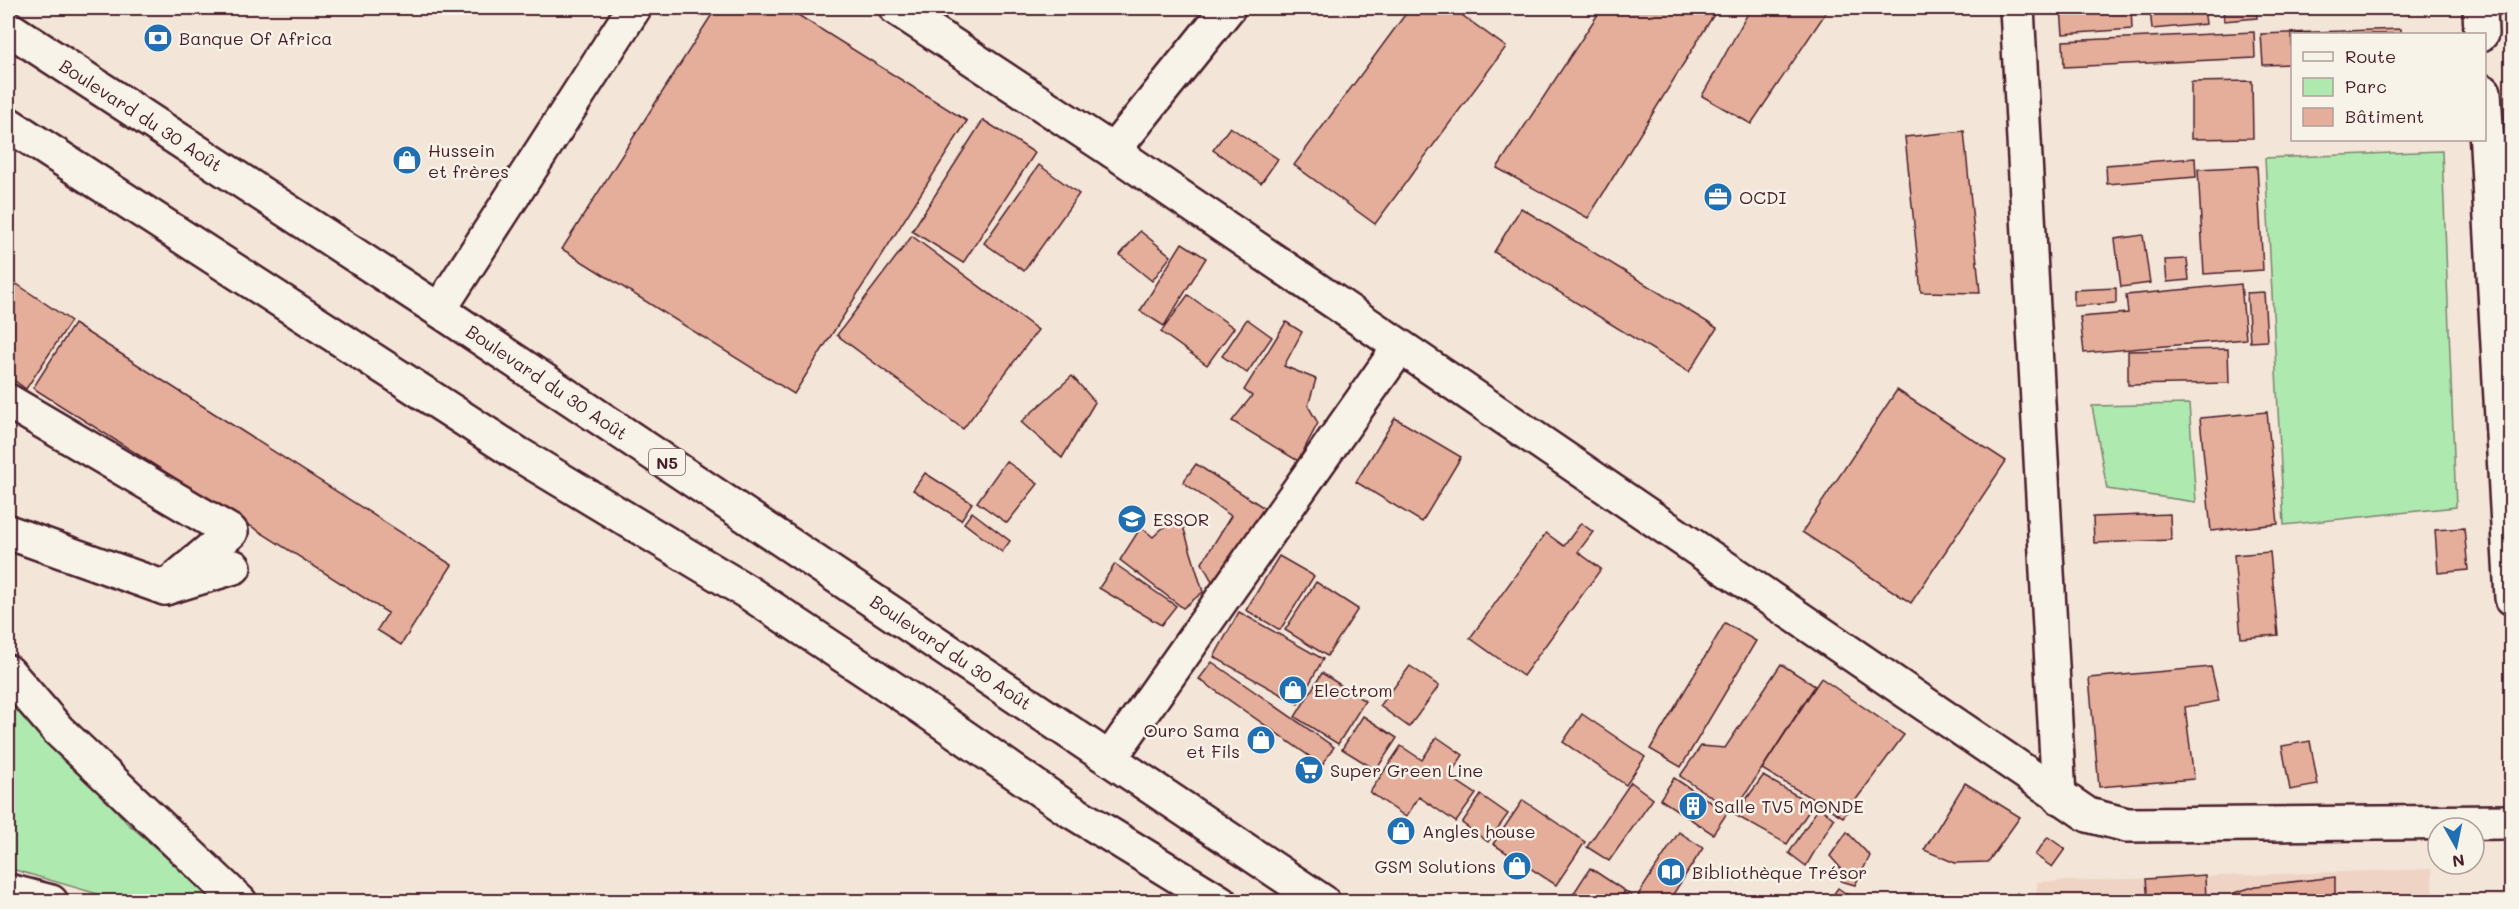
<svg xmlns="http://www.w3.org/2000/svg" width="2519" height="909" viewBox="0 0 2519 909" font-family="Mali,sans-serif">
<rect width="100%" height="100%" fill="#f3e5d8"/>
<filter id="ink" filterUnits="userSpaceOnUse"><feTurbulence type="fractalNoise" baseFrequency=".0167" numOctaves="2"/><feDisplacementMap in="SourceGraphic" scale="12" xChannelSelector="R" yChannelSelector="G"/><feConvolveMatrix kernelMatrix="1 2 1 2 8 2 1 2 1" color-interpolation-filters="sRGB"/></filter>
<g filter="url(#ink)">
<polygon fill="#efd4c5" points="2432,869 2433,902 2036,902 2037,882"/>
<g fill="#aeeab0" stroke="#7c846e" stroke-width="1.5">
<polygon points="2442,151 2456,507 2284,525 2265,158"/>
<polygon points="2189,404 2196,502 2107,489 2092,406"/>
<polygon points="8,686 126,822 216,901 122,901 8,868"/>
</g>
<g fill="#e5ae9a" stroke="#4a1f2b" stroke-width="1.5">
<polygon points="716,8 787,8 967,121 794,394 562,249"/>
<polygon points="1410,8 1452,8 1506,47 1375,224 1294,165"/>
<polygon points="1602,8 1718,8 1588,218 1497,168"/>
<polygon points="1751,8 1829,8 1751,124 1702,96"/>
<polygon points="2080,8 2131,8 2132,29 2063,34 2061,9"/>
<polygon points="2150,8 2204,8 2206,24 2152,29"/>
<polygon points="2223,8 2256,8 2257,18 2224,21"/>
<polygon points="2401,29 2401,34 2292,34 2292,64 2263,65 2261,34"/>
<polygon points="2254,32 2255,58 2064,67 2063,41"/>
<polygon points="2252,81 2253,138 2191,139 2191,82"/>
<polygon points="983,120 1035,153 963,263 912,231"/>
<polygon points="1230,127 1278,159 1261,183 1213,150"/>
<polygon points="1964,131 1980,293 1921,292 1905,137"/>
<polygon points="2195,158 2196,177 2107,184 2106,165"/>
<polygon points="1039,165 1079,194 1024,271 984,243"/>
<polygon points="2257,166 2263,270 2204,274 2198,169"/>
<polygon points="1521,208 1717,328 1689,372 1494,252"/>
<polygon points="1140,231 1171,256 1152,281 1120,255"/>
<polygon points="2143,235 2150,283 2121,287 2115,239"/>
<polygon points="912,236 1038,330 963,429 837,335"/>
<polygon points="1182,243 1206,258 1164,326 1140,311"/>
<polygon points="2187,259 2189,280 2167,282 2165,260"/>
<polygon points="8,278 71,321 26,389 8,376"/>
<polygon points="2241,284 2246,339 2084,353 2080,317 2128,313 2126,295"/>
<polygon points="2116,288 2116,303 2074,306 2074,290"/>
<polygon points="2264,292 2267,341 2250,342 2247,293"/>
<polygon points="1188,295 1234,328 1207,365 1161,332"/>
<polygon points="1247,319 1272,337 1247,373 1222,356"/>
<polygon points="1286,322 1302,332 1284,366 1316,379 1308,406 1318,423 1298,461 1232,421 1252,396 1244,390"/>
<polygon points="74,324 452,565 401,645 377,630 388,613 33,388"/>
<polygon points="2228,349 2229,383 2128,385 2128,351"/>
<polygon points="1072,376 1095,402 1062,458 1021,422"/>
<polygon points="1897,390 2006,461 1911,603 1802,532"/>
<polygon points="2267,412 2278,524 2211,531 2200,418"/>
<polygon points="1395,418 1461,457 1422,522 1356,482"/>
<polygon points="1006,461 1038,484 1007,523 977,502"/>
<polygon points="1196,464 1266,509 1213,583 1202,563 1231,516 1183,482"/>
<polygon points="925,473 972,503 961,520 913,490"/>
<polygon points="972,512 1010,541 1002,552 964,523"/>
<polygon points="1179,513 1203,592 1183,608 1120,560 1141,527 1153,537"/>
<polygon points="2170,514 2171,540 2094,543 2093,517"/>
<polygon points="1581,523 1593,532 1578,552 1601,569 1523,676 1470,638 1546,533 1564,546"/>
<polygon points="2464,528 2468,570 2438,573 2435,530"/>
<polygon points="2270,552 2278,635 2241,638 2234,555"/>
<polygon points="1279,556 1314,576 1280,630 1246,610"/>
<polygon points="1115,564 1176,606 1161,625 1099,588"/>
<polygon points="1316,582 1358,609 1327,656 1285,630"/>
<polygon points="1239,612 1323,659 1298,704 1214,657"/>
<polygon points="1725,623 1756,641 1681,767 1650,749"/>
<polygon points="1212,662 1334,747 1322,765 1199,679"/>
<polygon points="1781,664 1815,686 1734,812 1680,776 1701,746 1725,748"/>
<polygon points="1410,666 1439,686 1409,727 1380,706"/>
<polygon points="2211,667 2219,701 2185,707 2194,779 2099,787 2089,678"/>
<polygon points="1322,673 1365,701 1338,744 1295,717"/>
<polygon points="1821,678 1904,735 1843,817 1762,769"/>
<polygon points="1582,714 1645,757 1626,785 1563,742"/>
<polygon points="1363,716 1397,738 1376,770 1342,749"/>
<polygon points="1437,737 1463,755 1449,776 1476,794 1456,822 1419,797 1406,817 1370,792 1401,746 1422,760"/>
<polygon points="2310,741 2318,785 2290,790 2282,746"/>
<polygon points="1763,776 1813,805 1787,844 1735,815"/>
<polygon points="1674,778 1727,813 1713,834 1660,799"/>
<polygon points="1631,782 1653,799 1609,861 1587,847"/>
<polygon points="1965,783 2020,817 1988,862 1955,863 1924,850"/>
<polygon points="1481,795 1508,814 1488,842 1462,823"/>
<polygon points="1523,800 1585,842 1556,885 1493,844"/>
<polygon points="1819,807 1834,819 1806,866 1789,853"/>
<polygon points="1679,832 1703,848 1668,902 1647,902 1638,895"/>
<polygon points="1847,832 1870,856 1855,885 1841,881 1844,872 1830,856"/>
<polygon points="2048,837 2065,849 2052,867 2035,855"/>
<polygon points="1590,868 1625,891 1618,902 1574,902 1570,899"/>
<polygon points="2205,875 2206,902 2148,902 2146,879"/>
<polygon points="2335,877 2335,899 2353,897 2353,902 2228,902 2234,893 2256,886"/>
<polygon points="1838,888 1858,902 1828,902"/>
<polygon points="1625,891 1640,902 1618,902"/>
<polygon points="2017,893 2029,902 2011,902"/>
</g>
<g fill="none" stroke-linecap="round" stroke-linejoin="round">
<g stroke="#4a1f2b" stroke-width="38">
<g id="minor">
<polyline points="896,8 1113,151 2088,815 2127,825 2512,822"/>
<polyline points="2017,8 2059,797"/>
<polyline points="2480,8 2481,34"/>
<polyline points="2484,92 2512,598"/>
<polyline points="1113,151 1228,8"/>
<polyline points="439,310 634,8"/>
<polyline points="8,401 231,532 165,588"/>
<polyline points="8,532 165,588 234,567"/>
<polyline points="8,672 58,730 240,902"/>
<polyline points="1110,758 1399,348"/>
<polyline points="8,891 51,902"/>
</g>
</g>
<g stroke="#4a1f2b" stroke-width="38">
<g id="highway">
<polyline points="8,28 439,310 1323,902"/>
<polyline points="8,124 518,454 749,593 921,707 1068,809 1220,902"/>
</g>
</g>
<use href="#minor" stroke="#f7f3e8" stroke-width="33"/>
<use href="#highway" stroke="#f7f3e8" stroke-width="33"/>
</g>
</g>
<defs>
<g id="bank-disc" transform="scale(1.5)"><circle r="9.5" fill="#1f6fb2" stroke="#f7f3e8"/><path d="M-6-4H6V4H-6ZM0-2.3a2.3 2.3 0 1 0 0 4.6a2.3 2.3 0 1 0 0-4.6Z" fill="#fff"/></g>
<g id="shop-disc" transform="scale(1.5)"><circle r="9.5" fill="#1f6fb2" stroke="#f7f3e8"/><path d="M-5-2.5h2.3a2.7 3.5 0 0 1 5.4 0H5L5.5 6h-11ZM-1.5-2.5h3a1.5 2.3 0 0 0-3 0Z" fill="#fff"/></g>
<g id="office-disc" transform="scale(1.5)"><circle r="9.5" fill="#1f6fb2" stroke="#f7f3e8"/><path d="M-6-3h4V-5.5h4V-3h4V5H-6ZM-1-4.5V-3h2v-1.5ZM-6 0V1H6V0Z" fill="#fff"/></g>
<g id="school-disc" transform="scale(1.5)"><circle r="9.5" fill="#1f6fb2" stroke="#f7f3e8"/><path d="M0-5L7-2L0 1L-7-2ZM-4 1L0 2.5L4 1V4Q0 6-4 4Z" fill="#fff"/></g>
<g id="supermarket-disc" transform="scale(1.5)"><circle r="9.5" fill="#1f6fb2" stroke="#f7f3e8"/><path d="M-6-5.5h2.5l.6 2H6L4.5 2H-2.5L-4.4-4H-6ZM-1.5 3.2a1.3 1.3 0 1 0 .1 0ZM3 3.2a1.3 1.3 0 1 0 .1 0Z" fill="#fff"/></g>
<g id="building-disc" transform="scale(1.5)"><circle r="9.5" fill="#1f6fb2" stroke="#f7f3e8"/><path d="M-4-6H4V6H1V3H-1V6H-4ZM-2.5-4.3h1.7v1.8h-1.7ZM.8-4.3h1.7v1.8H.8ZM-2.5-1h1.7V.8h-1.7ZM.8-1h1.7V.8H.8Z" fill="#fff"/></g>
<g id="library-disc" transform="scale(1.5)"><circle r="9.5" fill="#1f6fb2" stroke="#f7f3e8"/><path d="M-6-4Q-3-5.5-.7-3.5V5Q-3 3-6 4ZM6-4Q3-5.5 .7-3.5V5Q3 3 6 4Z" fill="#fff"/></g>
</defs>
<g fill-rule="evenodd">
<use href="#bank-disc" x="158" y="38"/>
<use href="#shop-disc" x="407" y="160"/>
<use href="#office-disc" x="1718" y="197"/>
<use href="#school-disc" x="1132" y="519"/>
<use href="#shop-disc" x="1293" y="690"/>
<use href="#shop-disc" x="1261" y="740"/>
<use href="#supermarket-disc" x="1309" y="770"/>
<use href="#building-disc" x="1693" y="806"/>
<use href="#shop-disc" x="1401" y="831"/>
<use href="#shop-disc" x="1517" y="866"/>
<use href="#library-disc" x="1671" y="872"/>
</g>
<g text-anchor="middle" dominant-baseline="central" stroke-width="5" stroke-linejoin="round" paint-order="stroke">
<rect fill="#f7f3e8" stroke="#7e5f64" stroke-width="1.5" x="649" y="449" width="36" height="26" rx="4.5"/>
<g font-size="16" font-weight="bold" fill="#4a1f2b">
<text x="667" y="462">N5</text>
</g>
<g font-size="18" fill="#4a1f2b" stroke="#f7f3e8" text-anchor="start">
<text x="179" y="38">Banque Of Africa</text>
<text x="428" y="150">Hussein<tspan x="428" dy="21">et frères</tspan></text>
<text x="1739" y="197">OCDI</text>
<text x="1153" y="519">ESSOR</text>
<text x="1314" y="690">Electrom</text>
<text x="1240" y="730" text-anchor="end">Ouro Sama<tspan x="1240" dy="21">et Fils</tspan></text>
<text x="1330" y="770">Super Green Line</text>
<text x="1714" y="806">Salle TV5 MONDE</text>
<text x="1422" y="831">Angles house</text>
<text x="1496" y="866" text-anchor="end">GSM Solutions</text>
<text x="1692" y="872">Bibliothèque Trésor</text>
</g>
<g font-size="18" fill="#4a1f2b" stroke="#f7f3e8">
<text transform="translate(141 115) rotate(33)">Boulevard du 30 Août</text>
<text transform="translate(547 382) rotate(34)">Boulevard du 30 Août</text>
<text transform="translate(951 652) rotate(34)">Boulevard du 30 Août</text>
</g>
</g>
<rect width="2519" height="909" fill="none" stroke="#f7f3e8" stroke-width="30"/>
<rect x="15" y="15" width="2489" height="879" fill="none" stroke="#4a1f2b" stroke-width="2" filter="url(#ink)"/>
<rect x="2291" y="33" width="195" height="108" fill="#f7f3e8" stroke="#b29e9c" stroke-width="1.5"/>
<rect x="2303" y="52" width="30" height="9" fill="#f7f3e8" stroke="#b29e9c" stroke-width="1.5"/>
<text x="2345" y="63" font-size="18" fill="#4a1f2b">Route</text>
<rect x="2303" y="78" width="30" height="18" fill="#aeeab0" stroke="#b29e9c" stroke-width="1.5"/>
<text x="2345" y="93" font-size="18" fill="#4a1f2b">Parc</text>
<rect x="2303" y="108" width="30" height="18" fill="#e5ae9a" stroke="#b29e9c" stroke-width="1.5"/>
<text x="2345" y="123" font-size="18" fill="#4a1f2b">Bâtiment</text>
<g transform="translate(2456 846) rotate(171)"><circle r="28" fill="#f7f3e8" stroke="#b29e9c" stroke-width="1.5"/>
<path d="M0-4.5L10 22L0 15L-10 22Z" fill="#1f6fb2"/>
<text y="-9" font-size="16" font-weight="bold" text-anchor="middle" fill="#4a1f2b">N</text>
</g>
</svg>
